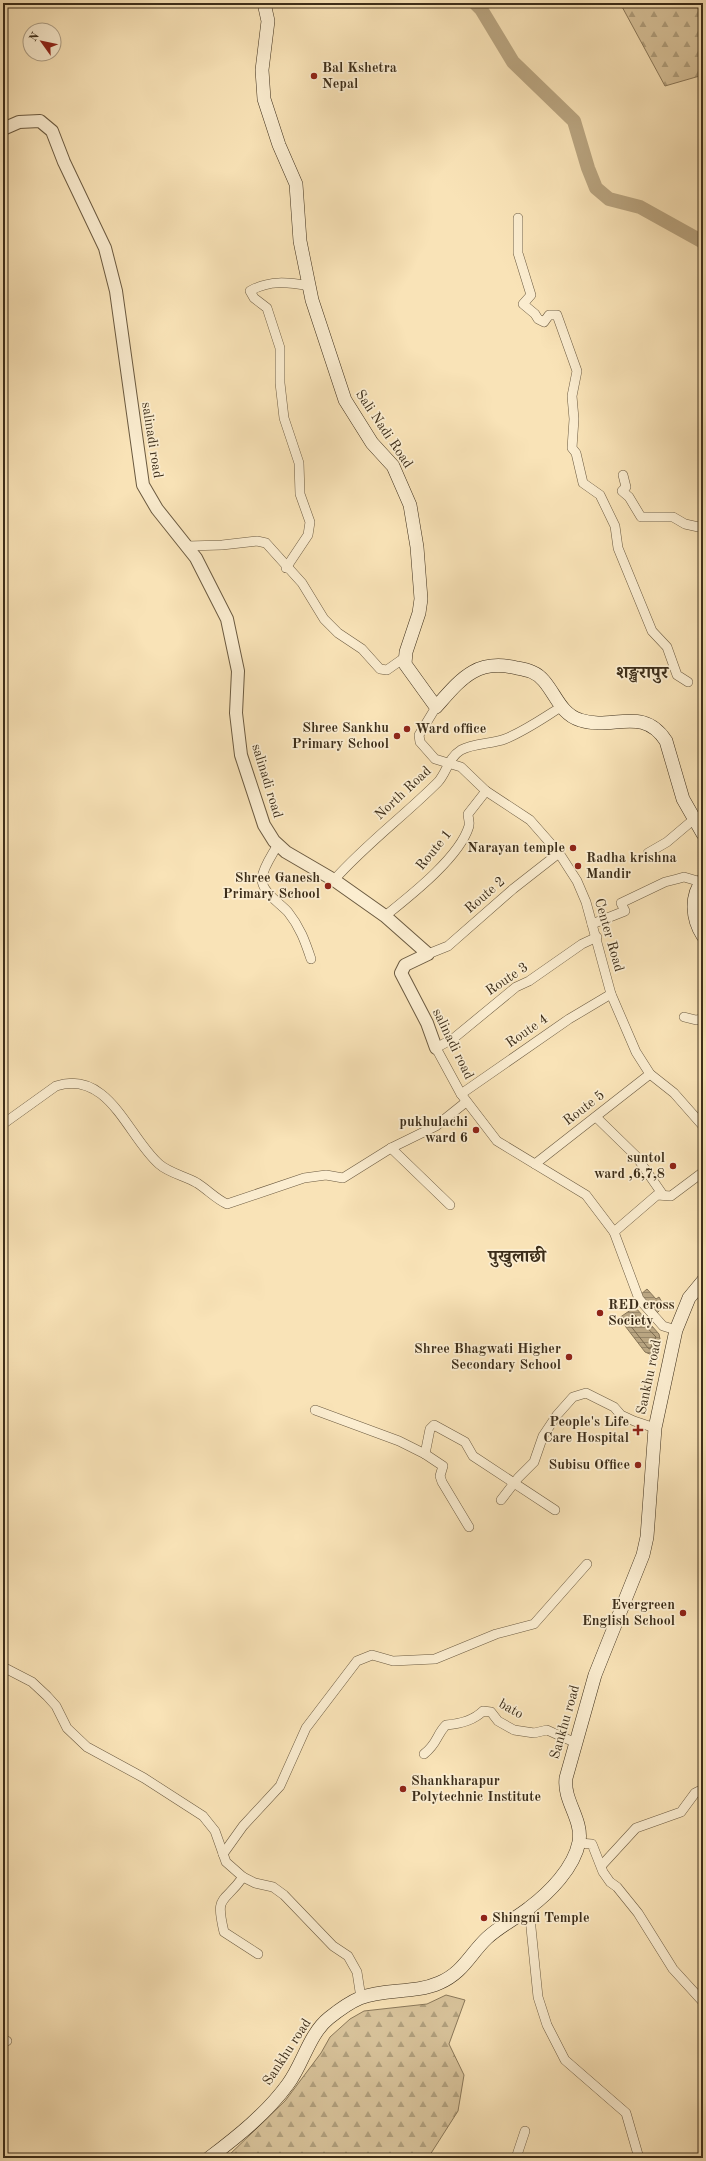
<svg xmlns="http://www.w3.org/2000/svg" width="706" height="2161" viewBox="0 0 706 2161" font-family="'Old Standard TT','Noto Serif Devanagari',serif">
<defs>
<pattern id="forest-firs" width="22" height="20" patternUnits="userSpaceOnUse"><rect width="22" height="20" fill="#d9c49c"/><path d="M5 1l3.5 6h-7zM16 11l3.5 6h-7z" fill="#b1a07e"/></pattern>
<pattern id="water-rules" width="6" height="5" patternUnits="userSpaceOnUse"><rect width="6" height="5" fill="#b9a581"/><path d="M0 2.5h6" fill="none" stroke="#988769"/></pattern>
</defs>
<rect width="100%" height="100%" fill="#f9e3b7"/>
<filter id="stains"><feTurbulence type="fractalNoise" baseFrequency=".005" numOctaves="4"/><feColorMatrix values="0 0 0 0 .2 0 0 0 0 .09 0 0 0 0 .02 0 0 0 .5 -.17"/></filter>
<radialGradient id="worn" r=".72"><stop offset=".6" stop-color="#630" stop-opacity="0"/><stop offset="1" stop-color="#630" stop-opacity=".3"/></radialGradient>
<g fill="url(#forest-firs)" stroke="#8a785a">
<polygon points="620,3 703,3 703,75 665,86"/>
<polygon points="446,1995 465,2000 449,2044 464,2075 458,2111 428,2158 226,2158 285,2101 321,2053 330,2037 350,2019 364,2011 427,2004"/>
</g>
<g fill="url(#water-rules)" stroke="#877557">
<polygon points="647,1289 656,1299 659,1297 664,1306 657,1313 640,1295"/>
<polygon points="635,1307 659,1334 660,1339 652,1355 645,1352 619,1318"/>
</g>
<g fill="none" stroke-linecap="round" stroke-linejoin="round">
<polygon stroke="#7a694d" stroke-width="1" points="633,1313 656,1337 650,1349 648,1348 626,1320"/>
<polyline stroke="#b9a581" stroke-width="14" points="475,3 481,9 513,62 574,121 588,168 596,188 609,199 640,207 703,242"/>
<g stroke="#6b5a40" stroke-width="10">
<g id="minor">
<polyline points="518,218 518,253 531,295 523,304 535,314 538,319 544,322 549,315 557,315 577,371 572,396 574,419 572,448 576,453 583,483 600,495 615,526 618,548 652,631 667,647 677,675 688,682"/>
<polyline points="623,475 626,487 622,491 629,497 641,517 673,517 685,524 703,528"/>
<polyline points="188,546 222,545 257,541 266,543 302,583 324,619 338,633 362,649 380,669 387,670 404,658"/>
<path d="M 286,568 L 308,535 L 310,522 L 300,494 L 299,463 L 284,418 L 280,383 L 280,348 L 267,308 L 254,298 L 250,291 C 269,280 288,282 309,286"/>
<polyline points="436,707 419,735 420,742 435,759 461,767 486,791 530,820 559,853 577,881 586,902 611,994 636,1052 650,1074 674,1093 703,1126"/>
<path d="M 278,844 C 273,854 263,867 262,878 C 261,892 280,903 288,912 C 300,927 305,941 311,959"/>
<polyline points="648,853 667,842 693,820"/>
<path d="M 334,880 C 366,844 404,816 438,782 C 447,772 448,758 461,750 C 474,743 492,744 505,739 C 525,731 543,718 561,707"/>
<path d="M 385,916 C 410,896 460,857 469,826 C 470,822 468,818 468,814 L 486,791"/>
<polyline points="592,924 625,911 621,903 665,882 677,879 684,877 701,882"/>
<polyline points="597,937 582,944 529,981 516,987 454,1038 436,1048 461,1094 497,1141 586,1195 614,1232 639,1299 663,1326 676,1330"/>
<polyline points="428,954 448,946 513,889 559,853"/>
<polyline points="684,1017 696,1020 703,1019"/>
<polyline points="461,1094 569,1019 611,994"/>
<polyline points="596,1117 636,1156 663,1195"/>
<path d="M 3,1124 L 56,1086 C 109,1069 128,1137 159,1164 C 169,1173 185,1176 197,1183 C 208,1190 216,1199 227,1204 L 304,1178 L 326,1175 L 343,1178 L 391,1148 L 436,1126 L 466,1102"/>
<polyline points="391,1148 450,1205"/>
<polyline points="535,1164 650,1074"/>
<polyline points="614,1232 657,1195 671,1196 703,1172"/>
<polyline points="315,1410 399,1441 425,1454"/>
<polyline points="501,1500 518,1478 534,1462 543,1436 557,1415 573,1397 586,1393 614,1407 621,1415 634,1421 655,1428"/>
<polyline points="469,1527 442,1482 440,1476 443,1466 425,1454 430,1429 434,1425 465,1442 473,1456 555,1510"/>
<polyline points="3,1667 32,1682 47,1696 56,1706 67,1728 87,1747 144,1778 203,1816 215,1831 226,1862 243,1877 255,1883 273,1887 284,1895 333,1946 348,1956 357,1972 361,1998"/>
<path d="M 424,1754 C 438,1743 436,1735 446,1725 C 459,1724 474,1720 483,1711 L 491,1712 L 498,1721 L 514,1730 L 534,1733 L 547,1730 L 576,1743"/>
<polyline points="579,1843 592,1844 603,1872 610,1882 617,1887 638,1913 673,1969 703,2002"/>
<polyline points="223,1854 243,1826 280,1786 306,1728 357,1661 372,1655 393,1661 435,1659 496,1634 534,1624 587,1564"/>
<polyline points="602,1865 636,1828 681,1812 695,1793 699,1791 703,1792"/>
<path d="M 243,1877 C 223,1905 215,1894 224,1932 L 258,1954"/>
<polyline points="529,1908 538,1997 547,2025 565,2060 626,2113 639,2158"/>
<polyline points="3,2042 7,2041"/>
<polyline points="516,2158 525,2131"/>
</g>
</g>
<g stroke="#6b5a40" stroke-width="14">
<polyline id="tertiary" points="3,129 19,122 40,121 52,131 64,162 105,248 116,291 143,485 157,509 196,558 227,619 238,671 236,713 241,755 264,825 274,841 286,852 334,880 385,916 428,954 405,965 401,973 427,1023 436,1048"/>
</g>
<g stroke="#3c2d19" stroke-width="14">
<g id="secondary">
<path d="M 264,3 L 268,21 L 262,70 L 264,99 L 279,145 L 296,184 L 300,241 L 312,300 L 345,400 L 372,443 L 393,466 L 410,505 L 417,547 L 421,599 L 419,613 L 406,652 L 405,664 L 436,707 C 461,679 476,658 517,668 C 528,670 537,672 544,681 C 556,695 561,714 580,720 C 612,731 643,705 666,741 L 683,799 L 703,834"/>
<path d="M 703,880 C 690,896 692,919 703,936"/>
<path d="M 209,2158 C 237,2137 267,2113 288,2084 C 303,2064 309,2034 329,2018 C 339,2010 348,2003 360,1998 C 385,1988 414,1994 439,1983 C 463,1973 470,1954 487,1938 C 500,1926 515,1919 529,1908 C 549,1893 574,1868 579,1842 C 583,1819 563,1801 566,1778 L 595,1675 L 643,1555 L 647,1537 L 655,1428 L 676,1330 L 689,1298 L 703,1281"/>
</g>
</g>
<use href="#minor" stroke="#fbedd0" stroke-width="9"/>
<use href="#tertiary" stroke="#fbedd0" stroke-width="12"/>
<use href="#secondary" stroke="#fbedd0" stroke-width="13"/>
</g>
<g fill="#8f2418" stroke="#fbedd0" stroke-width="1.5">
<circle cx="314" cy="76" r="4"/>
<circle cx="407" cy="729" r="4"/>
<circle cx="397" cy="736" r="4"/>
<circle cx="573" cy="848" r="4"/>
<circle cx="578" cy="866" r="4"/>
<circle cx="328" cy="886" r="4"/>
<circle cx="476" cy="1130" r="4"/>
<circle cx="673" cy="1166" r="4"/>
<circle cx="600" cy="1313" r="4"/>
<circle cx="569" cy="1357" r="4"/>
<path d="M636 1424h4v4h4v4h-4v4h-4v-4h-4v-4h4z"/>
<circle cx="638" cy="1465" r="4"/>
<circle cx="683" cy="1613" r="4"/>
<circle cx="403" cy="1789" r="4"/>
<circle cx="484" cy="1918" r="4"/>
</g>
<g text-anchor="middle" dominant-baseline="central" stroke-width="3.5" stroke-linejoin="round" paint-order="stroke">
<g font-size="14" font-weight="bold" fill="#3c2d19" stroke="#fbedd0" text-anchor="end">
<text x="322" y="68" text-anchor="start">Bal Kshetra<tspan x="322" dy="16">Nepal</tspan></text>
<text x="389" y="728">Shree Sankhu<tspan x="389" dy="16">Primary School</tspan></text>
<text x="415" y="729" text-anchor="start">Ward office</text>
<text x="565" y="848">Narayan temple</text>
<text x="586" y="858" text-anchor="start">Radha krishna<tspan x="586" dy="16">Mandir</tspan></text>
<text x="320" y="878">Shree Ganesh<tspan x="320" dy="16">Primary School</tspan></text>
<text x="468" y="1122">pukhulachi<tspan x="468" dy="16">ward 6</tspan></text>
<text x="665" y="1158">suntol<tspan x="665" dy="16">ward ,6,7,8</tspan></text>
<text x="608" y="1305" text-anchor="start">RED cross<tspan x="608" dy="16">Society</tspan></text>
<text x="561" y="1349">Shree Bhagwati Higher<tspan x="561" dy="16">Secondary School</tspan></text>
<text x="629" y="1422">People's Life<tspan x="629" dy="16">Care Hospital</tspan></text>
<text x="630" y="1465">Subisu Office</text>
<text x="675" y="1605">Evergreen<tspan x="675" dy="16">English School</tspan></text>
<text x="411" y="1781" text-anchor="start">Shankharapur<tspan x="411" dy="16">Polytechnic Institute</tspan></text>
<text x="492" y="1918" text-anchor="start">Shingni Temple</text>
</g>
<g font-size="14" fill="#3c2d19" stroke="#fbedd0">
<text transform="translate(384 429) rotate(56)">Sali Nadi Road</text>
<text transform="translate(152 440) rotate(81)">salinadi road</text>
<text transform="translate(267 781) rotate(73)">salinadi road</text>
<text transform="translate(403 793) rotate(-43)">North Road</text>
<text transform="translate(434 850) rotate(-51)">Route 1</text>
<text transform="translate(485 895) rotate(-41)">Route 2</text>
<text transform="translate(609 935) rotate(74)">Center Road</text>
<text transform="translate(507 979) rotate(-34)">Route 3</text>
<text transform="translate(527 1031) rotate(-35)">Route 4</text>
<text transform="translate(453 1044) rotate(64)">salinadi road</text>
<text transform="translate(584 1108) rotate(-38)">Route 5</text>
<text transform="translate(649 1377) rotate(-78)">Sankhu road</text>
<text transform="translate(511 1709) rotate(29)">bato</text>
<text transform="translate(565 1722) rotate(-74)">Sankhu road</text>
<text transform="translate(287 2052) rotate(-57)">Sankhu road</text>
</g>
<g font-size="18" font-weight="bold" fill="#3c2d19" stroke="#fbedd0">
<text x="642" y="673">शङ्खरापुर</text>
<text x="517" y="1257">पुखुलाछी</text>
</g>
</g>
<rect width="706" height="2161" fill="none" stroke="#f9e3b7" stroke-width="16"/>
<rect x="4" y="4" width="698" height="2153" fill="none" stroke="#3c2d19" stroke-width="2"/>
<rect x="8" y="8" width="690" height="2145" fill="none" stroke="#3c2d19"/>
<g transform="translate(42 42) rotate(303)"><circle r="19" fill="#fbedd0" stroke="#afa087"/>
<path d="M0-3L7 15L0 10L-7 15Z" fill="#8f2418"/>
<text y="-6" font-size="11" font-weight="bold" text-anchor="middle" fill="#3c2d19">N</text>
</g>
<rect width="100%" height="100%" filter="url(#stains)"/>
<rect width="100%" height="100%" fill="url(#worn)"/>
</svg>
